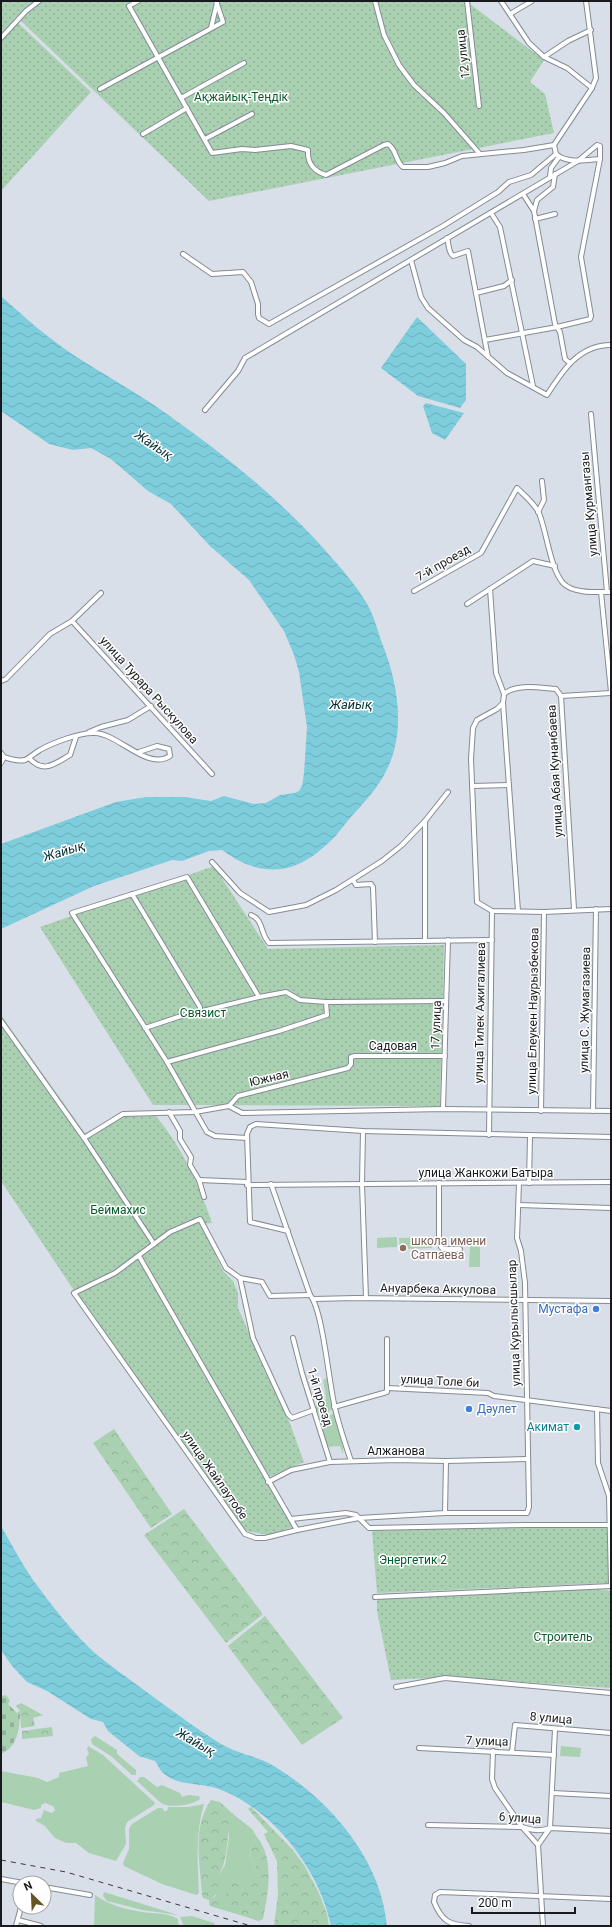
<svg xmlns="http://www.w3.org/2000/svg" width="612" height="1927" viewBox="0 0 612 1927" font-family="Roboto,sans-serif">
<defs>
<pattern id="forest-crowns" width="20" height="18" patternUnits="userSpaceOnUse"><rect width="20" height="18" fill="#aad0b2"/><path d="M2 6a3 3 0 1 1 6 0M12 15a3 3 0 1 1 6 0" fill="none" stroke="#92b299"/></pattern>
<pattern id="cemetery-stones" width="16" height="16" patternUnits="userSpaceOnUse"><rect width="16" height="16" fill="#aad0b2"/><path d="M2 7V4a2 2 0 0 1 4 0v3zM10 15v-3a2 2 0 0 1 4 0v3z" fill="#92b299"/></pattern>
<pattern id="park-dots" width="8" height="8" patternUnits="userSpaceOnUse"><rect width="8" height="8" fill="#aad0b2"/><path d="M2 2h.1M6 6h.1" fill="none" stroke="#92b299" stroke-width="1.8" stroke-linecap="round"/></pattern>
<pattern id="water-waves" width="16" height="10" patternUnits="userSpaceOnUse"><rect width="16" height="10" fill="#7ecddc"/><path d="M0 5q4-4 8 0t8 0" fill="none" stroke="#6cafbc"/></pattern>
</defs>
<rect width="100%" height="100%" fill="#d8dfe8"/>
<g fill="#aad0b2">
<polygon points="397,1237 397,1247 377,1248 377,1238"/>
<polygon points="432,1237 432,1248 400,1249 399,1238"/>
<polygon points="470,1246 480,1246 480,1267 469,1267"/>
<polygon points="328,1377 333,1409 328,1412 316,1413 316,1405 325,1402 326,1398 323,1380"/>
<polygon points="334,1413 343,1447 343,1454 340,1446 326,1447 319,1421"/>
<polygon points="95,1736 117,1750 117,1754 136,1770 136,1775 132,1775 111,1756 92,1744 91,1739"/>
<polygon points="88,1746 103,1755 155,1803 154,1805 127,1822 125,1828 126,1844 116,1861 89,1853 76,1843 66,1843 55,1838 45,1826 36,1821 36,1819 41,1818 44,1810 52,1813 55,1810 53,1806 45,1803 41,1805 41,1808 34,1810 1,1802 1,1771 38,1778 47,1782 59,1777 59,1773 88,1766 86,1757 89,1754 87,1749"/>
<polygon points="561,1746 581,1748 580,1757 560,1756"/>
<path d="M 140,1777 L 144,1777 L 157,1787 L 162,1785 L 180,1793 L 182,1797 L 188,1795 L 199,1796 L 200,1799 C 192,1805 173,1808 163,1804 C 159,1802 143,1786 137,1781 Z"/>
<path d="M 204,1804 C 195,1836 198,1861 199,1893 L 196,1895 L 162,1884 L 124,1866 L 123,1863 L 129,1849 L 129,1829 L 132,1824 L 158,1808 L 162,1808 L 164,1811 L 167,1811 L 168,1807 L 188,1807 Z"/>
<polygon points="233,1814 252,1829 257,1837 250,1848 251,1857 256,1866 242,1888 229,1878 229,1898 222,1901 217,1898 209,1903 209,1900 216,1896 219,1875 225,1865 229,1837 228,1826"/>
<polygon points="104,1892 178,1915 142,1910 107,1901 103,1896"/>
<path d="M 95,1895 C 109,1905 125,1909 142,1912 C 154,1914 167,1912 178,1919 L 179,1926 L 94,1926 Z"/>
<polygon points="192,1916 214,1923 215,1926 183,1926 183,1924 180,1917"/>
</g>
<g fill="url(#forest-crowns)">
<polygon points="114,1429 172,1514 151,1528 93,1443"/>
<polygon points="184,1509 262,1613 262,1615 226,1643 144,1535"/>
<polygon points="265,1616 343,1718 302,1745 228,1646"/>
<polygon points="21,1703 43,1715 33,1718 35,1726 21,1728 20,1711 16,1706"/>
<polygon points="52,1727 53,1736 22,1739 22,1731"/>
<path d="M 211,1800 L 220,1802 L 233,1814 C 225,1834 230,1855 219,1875 C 222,1887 219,1894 209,1900 L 203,1898 L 202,1894 C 200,1863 192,1826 211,1800 Z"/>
<polygon points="251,1807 292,1849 304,1865 319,1893 327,1914 329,1926 274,1926 278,1894 277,1861 264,1834 268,1832 248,1809"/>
<path d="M 257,1837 C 275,1860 268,1893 263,1919 L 259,1921 L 210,1906 L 209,1903 L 217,1898 L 222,1900 L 228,1898 L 225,1890 L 230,1877 L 242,1887 L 256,1866 L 251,1857 L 250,1847 Z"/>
</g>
<path fill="url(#cemetery-stones)" d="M 6,1695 L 10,1701 L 8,1704 L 17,1713 L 20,1711 C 20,1727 18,1747 1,1754 L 1,1696 Z"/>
<g fill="url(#park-dots)">
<polygon points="1,1 34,1 14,19 91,92 1,191"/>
<polygon points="44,1 466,1 544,60 530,82 545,94 554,133 209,201 20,20"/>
<polygon points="214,866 268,949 444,945 440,1106 153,1105 40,927"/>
<path d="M 1,1015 L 85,1133 L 116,1117 L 156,1116 C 182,1147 199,1185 212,1223 L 201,1224 L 223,1271 L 233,1281 L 238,1293 L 238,1308 L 289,1421 L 304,1462 L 269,1477 L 297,1526 L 268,1535 L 246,1531 L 71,1286 L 1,1181 Z"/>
<polygon points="554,1525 607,1527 609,1583 377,1593 372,1531"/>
<polygon points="591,1588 611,1591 611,1688 447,1677 391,1680 377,1611 377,1599"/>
</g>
<g fill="url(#water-waves)">
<path d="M 1,296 C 23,316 47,337 72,354 C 102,374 135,391 164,412 C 218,450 269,490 314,538 C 333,559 352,579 366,602 C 374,615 377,629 382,643 C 399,685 407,737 383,777 C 374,792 362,805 350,818 C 342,828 334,839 324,847 C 291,877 257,876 222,850 L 209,851 L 182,861 L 172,860 L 94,886 L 1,929 L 1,844 L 116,802 L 146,797 L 185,797 L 211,801 L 224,796 L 254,804 L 266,803 L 280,795 L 295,793 L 299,791 L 302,786 L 304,773 L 307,727 L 299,672 L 294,655 L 284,631 L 249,580 L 210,546 L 171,504 L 148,491 L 111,459 L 91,448 L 73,450 L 49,444 L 1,411 Z"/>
<polygon points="417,317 466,364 466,400 460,408 418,396 381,368"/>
<polygon points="426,403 464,413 445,440 432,433 423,406"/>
<path d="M 1,1526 C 13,1546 24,1569 39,1588 C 56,1611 75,1635 96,1654 C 109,1665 124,1675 137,1685 C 165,1705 192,1726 221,1744 C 238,1754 257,1756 274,1766 C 330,1800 381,1859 387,1926 L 331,1926 C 320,1870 273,1809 219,1789 C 201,1782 177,1787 162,1772 C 159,1769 158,1765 155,1761 L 139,1756 L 108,1731 L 103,1722 L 91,1719 L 47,1691 L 27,1682 L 12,1666 L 1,1650 Z"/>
</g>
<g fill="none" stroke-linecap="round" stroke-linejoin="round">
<g stroke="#848b93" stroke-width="6">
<g id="minor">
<path d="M 138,1 L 129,6 L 212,153 L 242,149 L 255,150 L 291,146 L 308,150 C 307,164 314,171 326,175 L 384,145 L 388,144 C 397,150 395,161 403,167 L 428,167 L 445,163 L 462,156 L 524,150 L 554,145 L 592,88 L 596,78 L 586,1"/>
<polyline points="375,1 384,35 399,65 414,85 444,113 480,154"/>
<polyline points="467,1 479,106"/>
<polyline points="501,1 529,43 544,57 567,68 592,88"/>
<polyline points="510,14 532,1"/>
<polyline points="211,28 217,3"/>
<polyline points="1,38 26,11 39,1"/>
<polyline points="544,57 568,41 591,30"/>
<polyline points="100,89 223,22 216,1"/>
<polyline points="181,98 244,63"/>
<polyline points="143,134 187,108"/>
<polyline points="205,139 252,114"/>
<path d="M 554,145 L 556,154 C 567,164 587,160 600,159"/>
<polyline points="550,177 551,168 559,157"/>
<polyline points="523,194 534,211 555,324 560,332 565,359 570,363"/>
<polyline points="534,211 537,200 553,187 555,174"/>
<polyline points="491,213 500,227 533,386"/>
<polyline points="535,219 555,214"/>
<path d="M 447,238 C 449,244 448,252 453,256 L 468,251 L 488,357"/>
<polyline points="183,254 212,274 243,272 251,282 258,304 258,314 259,318 269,324 443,226 498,192 509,182 531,175 556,154"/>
<path d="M 411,260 L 421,297 L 428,308 L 464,340 L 477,347 L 507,373 L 547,395 C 563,370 579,345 611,345"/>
<polyline points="476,293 504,286 512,280"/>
<polyline points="205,410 238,371 245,358 578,161 597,145 600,146 600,159 581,257 591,316 590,319 557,327 485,340"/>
<polyline points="591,414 607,592"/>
<polyline points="538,512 544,500 542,481"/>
<polyline points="490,589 496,673 504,694"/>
<path d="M 414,591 L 481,553 L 517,488 C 525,496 534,503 539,513 C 547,533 550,568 563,583 C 573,594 598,592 611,592"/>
<polyline points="601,592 611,692"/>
<polyline points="467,604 533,561 555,566"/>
<polyline points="72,621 212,774"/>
<polyline points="1,681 6,679 50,634 72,621 101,593"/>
<polyline points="561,696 611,693"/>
<polyline points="503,703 497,709 477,720 473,728 471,759 477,902 492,911 544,912 611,909"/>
<polyline points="89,732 101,727 128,720 151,706"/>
<polyline points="1,753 4,757 1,763"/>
<path d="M 4,757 C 10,759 18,762 25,760 C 30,758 34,753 40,750 C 52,743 81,732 95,733 C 119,734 147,771 170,756 L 169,749 L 157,746 L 139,752"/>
<path d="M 29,758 C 44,774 54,764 70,755 L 76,737"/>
<polyline points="472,786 509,785"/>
<polyline points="212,862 240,893 269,912 306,905 336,890 382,861 402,845 425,821 448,792"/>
<polyline points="353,880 356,885 371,884 373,887 375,942"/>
<polyline points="132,894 200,1007 200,1012"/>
<path d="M 518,911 L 503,703 L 504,694 C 516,683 541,688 556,689 L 561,696 L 574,909"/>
<path d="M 251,915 C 264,920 260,934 269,943 L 492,940"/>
<polyline points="425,941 425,821"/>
<polyline points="326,1002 446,1001"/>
<polyline points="1,1021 84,1138 154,1244"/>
<polyline points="145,1028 178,1017 259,997 187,877 72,913 167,1062 207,1132 215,1136 247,1138"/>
<polyline points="167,1062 279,1031 327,1015 326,1002 300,1000 286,992 259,997"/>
<polyline points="229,1106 242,1113 443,1109 611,1111"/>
<polyline points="443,1109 448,940"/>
<polyline points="541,1111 544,912"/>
<polyline points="593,1111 596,909"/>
<polyline points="169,1112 180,1131 180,1139 191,1157 190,1165 199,1180 204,1197"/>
<polyline points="363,1131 362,1184 366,1298"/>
<polyline points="489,1135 492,911"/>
<polyline points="84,1138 123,1114 195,1112 229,1106 238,1096 348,1068 351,1064 351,1057 355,1056 445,1056"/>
<polyline points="199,1180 247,1182"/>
<polyline points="439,1183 439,1236 441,1247 443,1249 460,1249"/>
<polyline points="529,1183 530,1136"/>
<path d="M 271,1184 L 310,1295 C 323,1310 329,1385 335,1408 C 339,1426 345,1443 351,1461"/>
<polyline points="247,1185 611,1182"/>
<polyline points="519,1205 611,1208"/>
<polyline points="288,1231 250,1222 247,1134 250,1127 256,1124 363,1131 611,1137"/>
<polyline points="139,1256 297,1530"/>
<polyline points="240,1278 262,1282 270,1296 310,1295"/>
<polyline points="313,1299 356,1298 611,1301"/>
<polyline points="293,1338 302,1373 330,1462"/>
<polyline points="387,1388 488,1393 494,1396 611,1411"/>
<polyline points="334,1407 387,1392 387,1339"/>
<polyline points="597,1409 598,1463 609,1496 611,1584"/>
<polyline points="314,1410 292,1418 288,1414 253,1338 240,1278 226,1268 200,1219 170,1232 115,1273 74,1293 245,1534 256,1538 265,1538 297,1530 359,1518 445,1513 527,1513 529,1507 525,1283 521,1251 517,1238 519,1183"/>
<polyline points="268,1482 291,1470 330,1462 396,1460 446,1461 527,1459"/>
<polyline points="445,1513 446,1461"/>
<polyline points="291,1519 346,1513 356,1515 369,1528 526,1525 609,1525"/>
<polyline points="375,1597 611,1586"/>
<polyline points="396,1687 445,1678 611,1693"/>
<polyline points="419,1748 554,1755"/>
<polyline points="493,1751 492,1779 495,1788 522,1827 538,1845 543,1926"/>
<polyline points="512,1752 515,1725 611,1733"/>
<polyline points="553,1793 611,1796"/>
<path d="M 428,1825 L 522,1827 C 532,1830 539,1832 550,1828 L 611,1831"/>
<polyline points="538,1845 550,1828 555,1729"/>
<polyline points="1,1879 23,1883"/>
<polyline points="44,1887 90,1895"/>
<polyline points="18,1920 41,1926"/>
<polyline points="16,1926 21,1907"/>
<path d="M 469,1926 C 449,1925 442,1921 434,1902 L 435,1895 L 440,1892 L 611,1899"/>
</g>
</g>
<use href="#minor" stroke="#fff" stroke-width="4"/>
<polyline stroke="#36393d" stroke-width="1" stroke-dasharray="5 5" stroke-linecap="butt" points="1,1860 66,1872 251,1926"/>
</g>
<circle fill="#8d6e63" stroke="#fff" stroke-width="1.5" cx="403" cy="1248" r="4"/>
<g fill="#3f7fe0" stroke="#fff" stroke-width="1.5">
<circle cx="596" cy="1309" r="4"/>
<circle cx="469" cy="1409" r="4"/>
</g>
<circle fill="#0f9aa8" stroke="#fff" stroke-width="1.5" cx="577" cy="1427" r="4"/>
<g text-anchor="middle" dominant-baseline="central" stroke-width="3" stroke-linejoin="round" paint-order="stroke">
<g font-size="12" fill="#181a1d" stroke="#fff">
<text transform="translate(463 54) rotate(-96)">12 улица</text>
<text transform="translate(589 504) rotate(-95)">улица Курмангазы</text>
<text transform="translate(443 563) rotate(-30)">7-й проезд</text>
<text transform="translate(149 690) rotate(48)">улица Турара Рыскулова</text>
<text transform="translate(555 771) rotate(-93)">улица Абая Кунанбаева</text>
<text transform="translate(585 1010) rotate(-89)">улица С. Жумагазиева</text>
<text transform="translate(533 1011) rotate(-89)">улица Елеукен Наурызбекова</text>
<text transform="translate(480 1013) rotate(-89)">улица Тилек Ажигалиева</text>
<text transform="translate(436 1025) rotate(-88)">17 улица</text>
<text x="393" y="1046">Садовая</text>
<text transform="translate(269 1078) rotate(-14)">Южная</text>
<text x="486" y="1173">улица Жанкожи Батыра</text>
<text transform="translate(438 1289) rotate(1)">Ануарбека Аккулова</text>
<text transform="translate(514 1323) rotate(-92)">улица Курылысшылар</text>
<text transform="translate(440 1381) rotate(3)">улица Толе би</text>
<text transform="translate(320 1397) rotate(73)">1-й проезд</text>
<text x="396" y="1451">Алжанова</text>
<text transform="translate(215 1475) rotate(55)">улица Жайлаутобе</text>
<text transform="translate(551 1718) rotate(5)">8 улица</text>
<text transform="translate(487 1741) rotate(2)">7 улица</text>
<text transform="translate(520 1818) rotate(4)">6 улица</text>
</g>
<g font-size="12" fill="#045c2b" stroke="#fff">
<text x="241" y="97">Ақжайық-Теңдік</text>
<text x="203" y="1013">Связист</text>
<text x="118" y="1210">Беймахис</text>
<text x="413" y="1560">Энергетик 2</text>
<text x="563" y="1637">Строитель</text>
</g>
<g font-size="12" fill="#785e54" stroke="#fff" text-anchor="start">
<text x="411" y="1241">школа имени<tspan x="411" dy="14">Сатпаева</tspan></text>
</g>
<g font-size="12" fill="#366cbe" stroke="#fff" text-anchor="end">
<text x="588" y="1309">Мустафа</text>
<text x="477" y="1409" text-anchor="start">Дәулет</text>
</g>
<g font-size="12" fill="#0d838f" stroke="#fff" text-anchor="end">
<text x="569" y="1427">Акимат</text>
</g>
<g font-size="13" font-style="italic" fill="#062f35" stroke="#fff">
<text transform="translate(154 445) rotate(34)">Жайық</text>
<text x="351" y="704">Жайық</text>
<text transform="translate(64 851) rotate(-17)">Жайық</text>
<text transform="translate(196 1742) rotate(30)">Жайық</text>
</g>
</g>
<rect width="612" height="1927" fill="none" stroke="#181a1d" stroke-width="4"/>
<g transform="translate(32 1895) rotate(336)"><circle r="19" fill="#ffffff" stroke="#a3a3a5"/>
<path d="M0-3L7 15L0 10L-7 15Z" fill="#635421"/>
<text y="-6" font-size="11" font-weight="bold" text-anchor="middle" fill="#181a1d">N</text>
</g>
<path d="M472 1907v6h103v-6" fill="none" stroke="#181a1d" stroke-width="2"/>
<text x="478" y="1907" font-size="12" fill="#181a1d" stroke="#ffffff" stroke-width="3" paint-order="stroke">200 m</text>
</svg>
